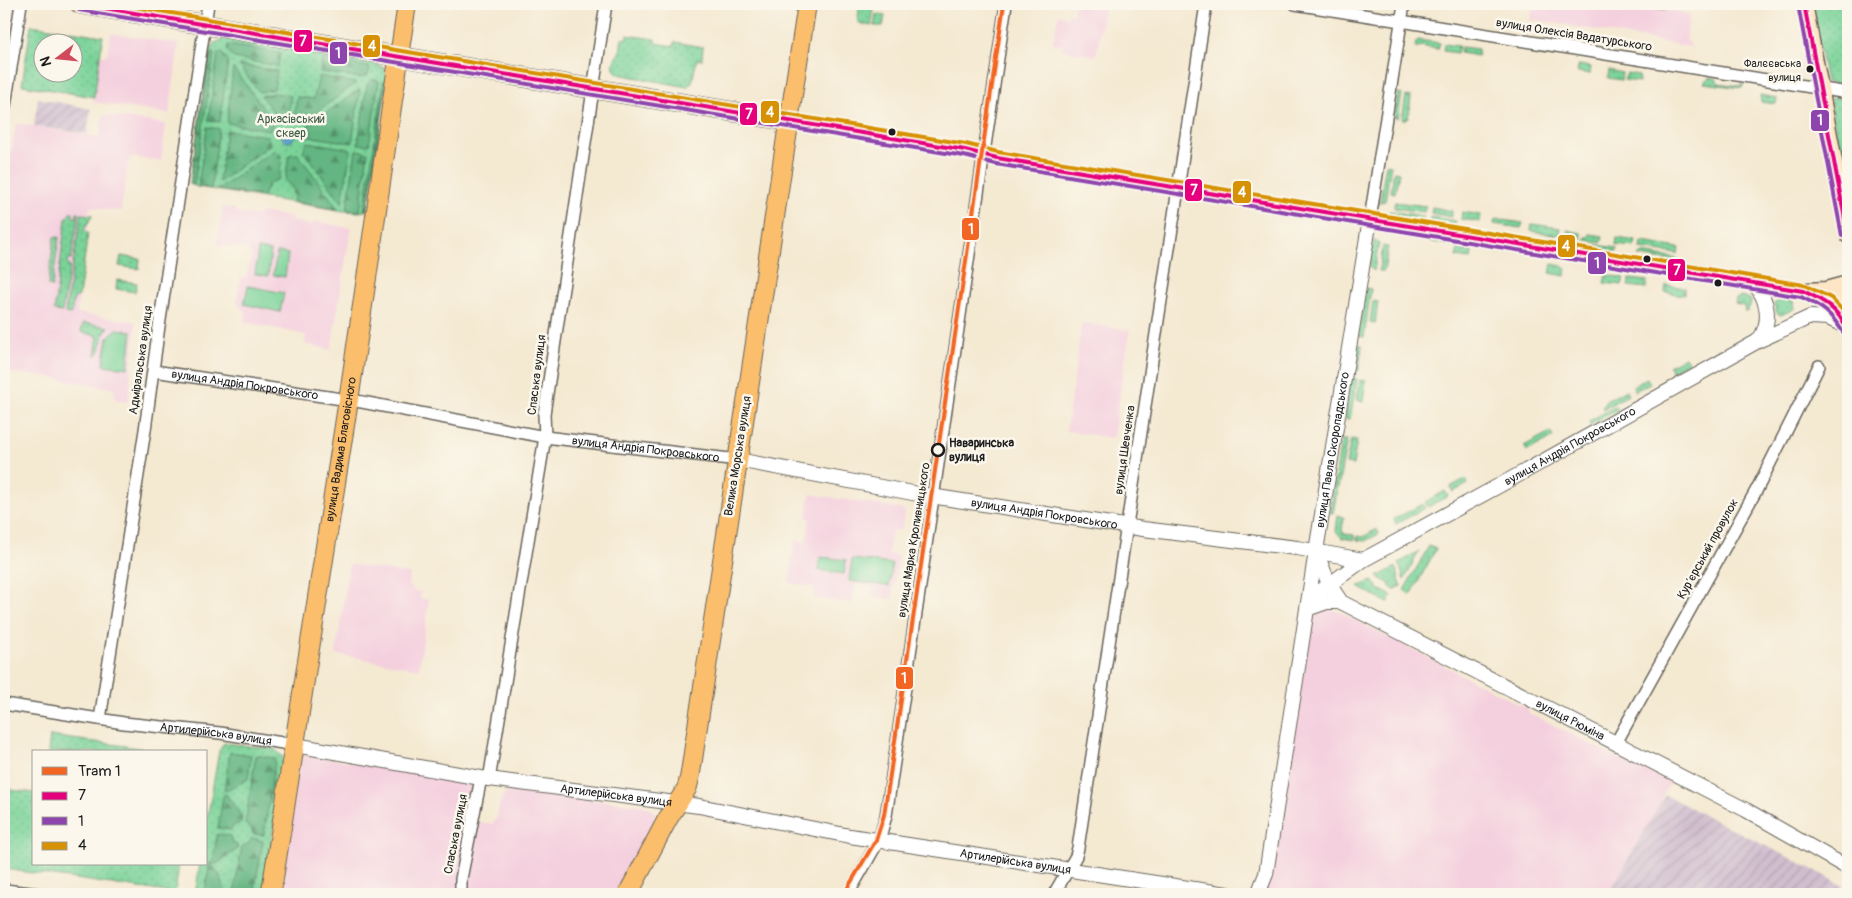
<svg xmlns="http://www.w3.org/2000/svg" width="1852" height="898" viewBox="0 0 1852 898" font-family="Pangolin,sans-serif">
<defs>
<pattern id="industrial-furrows" width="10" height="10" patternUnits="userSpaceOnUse" patternTransform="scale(1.25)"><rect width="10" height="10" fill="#d0bdce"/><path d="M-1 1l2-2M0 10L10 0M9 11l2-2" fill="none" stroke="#b2a2b0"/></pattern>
<pattern id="green-dots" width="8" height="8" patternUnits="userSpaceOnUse" patternTransform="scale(1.25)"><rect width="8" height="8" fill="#7ad399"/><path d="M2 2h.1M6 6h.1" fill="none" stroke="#69b583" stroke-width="1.8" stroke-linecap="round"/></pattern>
<pattern id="forest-firs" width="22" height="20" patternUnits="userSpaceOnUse" patternTransform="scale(1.25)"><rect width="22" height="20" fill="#63b581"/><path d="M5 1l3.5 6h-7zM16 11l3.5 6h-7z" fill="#519269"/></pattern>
<pattern id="water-ripples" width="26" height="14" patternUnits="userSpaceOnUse" patternTransform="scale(1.25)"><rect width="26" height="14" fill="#5ca3d2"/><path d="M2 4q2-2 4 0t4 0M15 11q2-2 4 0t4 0" fill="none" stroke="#4b84aa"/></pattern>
</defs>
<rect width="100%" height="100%" fill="#fbf7ec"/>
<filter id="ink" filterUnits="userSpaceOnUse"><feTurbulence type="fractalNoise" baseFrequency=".02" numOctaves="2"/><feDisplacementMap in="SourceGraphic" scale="10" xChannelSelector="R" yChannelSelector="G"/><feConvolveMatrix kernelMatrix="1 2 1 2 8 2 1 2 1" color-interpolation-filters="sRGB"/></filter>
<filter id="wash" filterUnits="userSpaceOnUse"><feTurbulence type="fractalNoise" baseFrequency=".0096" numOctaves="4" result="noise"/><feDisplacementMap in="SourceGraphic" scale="20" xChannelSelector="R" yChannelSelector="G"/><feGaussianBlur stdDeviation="1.12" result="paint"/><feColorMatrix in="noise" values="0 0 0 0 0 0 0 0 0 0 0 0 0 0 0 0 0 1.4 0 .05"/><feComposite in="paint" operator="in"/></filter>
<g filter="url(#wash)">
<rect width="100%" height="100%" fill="#f4e9d1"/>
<g fill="#f4cfde">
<polygon points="149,4 195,4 192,7 183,10"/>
<polygon points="1075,4 1105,4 1096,56 1062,50 1063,45 1053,43 1058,16 1060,14 1067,18 1068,14 1073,14"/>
<polygon points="1533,4 1666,4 1665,10 1690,14 1686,39 1691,47 1538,20 1530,21"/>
<polygon points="111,33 179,44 169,114 93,102 100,57 107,55"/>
<polygon points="103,115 166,124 161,161 129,157 121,211 90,207 77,313 136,322 128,402 115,400 114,389 43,376 4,372 4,200 16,123 99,137"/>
<polygon points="223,207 236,209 236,213 259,216 260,212 292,217 291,221 313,225 314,221 351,228 331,350 305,344 306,335 244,322 246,311 241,308 237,301 240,281 242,277 246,277 252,255 248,249 217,245"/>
<polygon points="1082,323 1130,330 1113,438 1066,431"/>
<polygon points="810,494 901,509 905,511 902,529 898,531 892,530 888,554 897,556 898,560 892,599 871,596 873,587 855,584 852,603 813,598 815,587 789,583 795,540 806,542 810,518 807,517"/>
<polygon points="349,564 410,574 408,586 413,587 412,590 421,592 420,598 429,600 419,669 336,654"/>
<polygon points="1325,608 1340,612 1528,709 1529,713 1620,759 1634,764 1670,782 1655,813 1608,894 1263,894 1272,875 1311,626 1315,613"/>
<polygon points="309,755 472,783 474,790 476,824 479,822 492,824 496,819 501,800 504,794 513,790 640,805 648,807 654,812 656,825 619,894 279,894 299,762 305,756"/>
</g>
<g fill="url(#industrial-furrows)">
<polygon points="38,98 91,109 87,134 34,126"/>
<polygon points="1665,795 1824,875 1843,886 1838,894 1608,894"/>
</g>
<g fill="url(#green-dots)" stroke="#4b785a" fill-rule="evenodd">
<polygon points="4,4 8,7 10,12 4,49"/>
<polygon points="859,4 875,4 871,26 862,24 858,22"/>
<polygon points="1811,4 1844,4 1848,25 1848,87 1826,82"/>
<polygon points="876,14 885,16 883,26 874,26"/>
<path d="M 31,25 L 103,36 L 94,97 L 22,85 ZM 72,42 L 72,72 L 42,72 L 42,42 Z"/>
<path d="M 627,35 L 655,39 L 655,43 L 674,46 L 675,42 L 703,47 L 702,60 L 697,59 L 692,82 L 687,87 L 618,74 C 609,64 615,60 620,51 C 621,48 621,42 622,38 L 626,39 Z"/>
<polygon points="225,38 377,63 387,71 388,77 368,210 360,212 344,211 197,187 190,184 208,57 213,44"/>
<polygon points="1418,40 1440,43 1438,49 1420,46 1418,48 1415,48 1416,42"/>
<polygon points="1444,44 1459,46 1457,53 1443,51"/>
<polygon points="1461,47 1478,49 1478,56 1460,53"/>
<polygon points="1534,49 1555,52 1555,57 1533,55"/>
<polygon points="1579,65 1591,67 1590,74 1577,72"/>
<polygon points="1609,70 1622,73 1621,80 1608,78"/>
<polygon points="1627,73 1639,75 1639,82 1624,80"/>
<polygon points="1709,77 1716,78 1718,83 1740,86 1744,83 1742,88 1704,83"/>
<polygon points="1398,93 1402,94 1398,118 1394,117"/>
<polygon points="1760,95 1777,98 1776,104 1761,102"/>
<polygon points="1406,96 1411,97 1408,119 1402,119"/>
<polygon points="1833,97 1848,100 1848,203 1830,99"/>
<polygon points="1386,164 1391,165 1385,201 1380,202"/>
<polygon points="1394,171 1399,172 1395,193 1391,192"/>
<polygon points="1395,202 1426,206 1424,212 1394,208"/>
<polygon points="1432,207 1452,211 1451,217 1431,213"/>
<polygon points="1389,211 1423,216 1423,220 1393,215 1389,213"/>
<polygon points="71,212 73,212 73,217 76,218 77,213 79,213 71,260 68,260 67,263 70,267 62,312 54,311 66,219"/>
<polygon points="1462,212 1481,215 1480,222 1461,219"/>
<polygon points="81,214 93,215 84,229 88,233 79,296 74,298 71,314 65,313"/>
<polygon points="1431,217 1456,221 1455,225 1430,221"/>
<polygon points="1495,219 1523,223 1521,228 1494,224"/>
<polygon points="1532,224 1561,228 1559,235 1531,231"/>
<polygon points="1567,230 1581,233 1582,239 1569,237"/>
<polygon points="1590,234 1603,236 1601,243 1585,240 1586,237 1589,237"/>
<polygon points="54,237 59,237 52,287 48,286"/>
<polygon points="1424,237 1452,242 1453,245 1424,241"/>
<polygon points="1617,238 1636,241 1634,247 1616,245"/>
<polygon points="1374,240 1379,243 1374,271 1369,267"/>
<polygon points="1576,242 1617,248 1617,252 1575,245"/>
<polygon points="1642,242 1679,248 1678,254 1641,249"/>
<polygon points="1383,246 1388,247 1384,271 1379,271"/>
<polygon points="1458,249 1472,252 1471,259 1456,257"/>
<polygon points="1642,253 1678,259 1678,262 1639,256"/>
<polygon points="121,256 140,259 139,269 119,266"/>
<polygon points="1552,264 1566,267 1565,276 1550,273"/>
<polygon points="1606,275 1624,278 1622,285 1604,283"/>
<polygon points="1630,279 1647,281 1646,288 1628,286"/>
<polygon points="117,280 137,283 135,292 116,289"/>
<polygon points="1666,285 1685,288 1684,295 1665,292"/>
<polygon points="1366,288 1371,289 1364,337 1358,336"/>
<polygon points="1741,297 1750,299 1751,303 1748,311 1745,312 1744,306 1735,304 1736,299"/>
<polygon points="1781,299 1793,301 1794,309 1781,315 1777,313 1774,304"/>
<polygon points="1373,301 1378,302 1375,324 1370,323"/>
<path d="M 83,323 L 109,327 C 99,336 104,346 97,355 L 95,355 L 98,336 L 81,332 Z"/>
<polygon points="1357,345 1362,345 1359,370 1352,373"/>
<polygon points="1720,348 1718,353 1659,386 1657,384"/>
<polygon points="1685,357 1688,362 1672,371 1669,366"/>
<polygon points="1351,378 1357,379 1350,419 1345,419"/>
<polygon points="1647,378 1650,383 1635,391 1633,386"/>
<polygon points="1360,380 1366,381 1363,401 1357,400"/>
<polygon points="1626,390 1628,395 1603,409 1602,406 1606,404 1604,402"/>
<polygon points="1616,406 1617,410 1590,425 1589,421"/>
<polygon points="1550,432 1553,437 1527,451 1524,446"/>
<polygon points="1351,439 1357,440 1353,465 1346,464"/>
<polygon points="1341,440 1347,440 1333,513 1330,513"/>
<polygon points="1465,479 1468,484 1453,492 1450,487"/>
<polygon points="1445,491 1448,496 1428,507 1425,502"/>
<polygon points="1423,504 1425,508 1396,524 1394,519"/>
<polygon points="1338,515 1344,517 1342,530 1344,534 1354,535 1354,540 1342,538 1336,531"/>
<polygon points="1377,529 1379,534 1365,541 1357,540 1358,536 1363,537"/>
<polygon points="1429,546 1436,549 1411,595 1404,590"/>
<polygon points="1419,551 1404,580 1399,563"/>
<polygon points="1396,567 1401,586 1394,590 1389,586 1390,584 1377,577"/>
<polygon points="1372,581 1378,586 1377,588 1392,596 1388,603 1360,588 1359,586"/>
<polygon points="50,736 141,748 141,752 48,752"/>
<polygon points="224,743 275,749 283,757 264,894 195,894 200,864 206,864 206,825 219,751"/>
<polygon points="4,789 34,793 34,864 179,864 175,893 4,869"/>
</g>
<g fill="url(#forest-firs)" stroke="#40684e">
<polygon points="228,45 280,53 278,66 234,58 227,50"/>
<polygon points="210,53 214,54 194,185 190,184"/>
<polygon points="218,53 222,53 228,61 220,122 208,121"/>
<polygon points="322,59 370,67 368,75 361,78 320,72"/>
<polygon points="239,65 277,71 274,89 259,92"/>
<polygon points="233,68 274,122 269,130 227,123"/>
<polygon points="319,76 356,83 303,122 294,118 297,97 314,99"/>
<polygon points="372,79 379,81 369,145 358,144 367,84"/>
<polygon points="384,81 386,82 367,209 364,211"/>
<polygon points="360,89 352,143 306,136 303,129"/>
<polygon points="274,93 291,96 288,116 278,118 261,96"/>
<polygon points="207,127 219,129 211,189 198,186"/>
<polygon points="226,130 268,136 270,145 219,182"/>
<polygon points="307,142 351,149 342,202 303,151"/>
<polygon points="274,150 282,156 279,179 269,183 263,196 218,190"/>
<polygon points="356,150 368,152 360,211 347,210"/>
<polygon points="298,154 338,209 294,202 292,187 285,181 289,155"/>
<polygon points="230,752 251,755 248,779 224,791"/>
<polygon points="256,755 274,758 275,761 264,835 253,834 251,828 245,824"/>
<polygon points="226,794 242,817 241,823 234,825 231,830 218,828 223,796"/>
<polygon points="217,834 230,836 232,842 237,845 237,849 215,865 213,863"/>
<polygon points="252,838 263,841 254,894 234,894 242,846 248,844"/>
<polygon points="210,862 220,876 226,893 205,890"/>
</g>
<g fill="#7ad399" stroke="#4b785a">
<polygon points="1627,4 1666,4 1665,10"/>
<polygon points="258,249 271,251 268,276 255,274"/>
<polygon points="277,252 288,254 285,277 273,275"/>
<polygon points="248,286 284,293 280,312 244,304"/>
<polygon points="117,329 132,331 128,368 103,365 108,337"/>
<polygon points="820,557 846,560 844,574 818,570"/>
<polygon points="852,559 892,564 889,586 849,581"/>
</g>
<circle fill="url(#water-ripples)" stroke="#3c6077" cx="288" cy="136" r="6"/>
</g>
<g filter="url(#ink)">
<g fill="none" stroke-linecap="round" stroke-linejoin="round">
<g stroke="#68645b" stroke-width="14">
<g id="minor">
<polyline points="1295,4 1848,93"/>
<polyline points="4,112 21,4"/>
<polyline points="1370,219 1404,4"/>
<path id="s1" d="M 154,371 L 362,402 L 545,437 L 738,460"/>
<path id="s2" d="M 4,704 L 124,723 L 220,733 L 295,745"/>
<polyline points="100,719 145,430 158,333 208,4"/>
<polyline points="1616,743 1757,489 1819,366"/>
<polyline points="489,780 545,437 544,414 606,4"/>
<polyline points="4,890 40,894"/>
<polyline points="461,894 461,879 481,778"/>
<polyline points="848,894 879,840 886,816 1006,4"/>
<polyline points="1054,894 1076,856 1078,848 1206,4"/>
</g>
</g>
<g stroke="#68645b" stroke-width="16">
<g id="tertiary">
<path d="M 1753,283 C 1769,299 1772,323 1758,341"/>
<path id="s3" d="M 738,460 L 918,494 L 1143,529 L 1297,548 L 1363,560"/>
<path id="s4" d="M 1316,552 L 1329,584 L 1341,602 L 1746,810 L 1848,868"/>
<path id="s5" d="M 1308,607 L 1322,590 L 1363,560 L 1513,478 L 1758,341 L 1810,317 L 1828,318 L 1845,326"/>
<polyline points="1307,609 1327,602 1341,602"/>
<path id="s6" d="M 295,745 L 481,778 L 699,806 L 850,836 L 1227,894"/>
<path id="s7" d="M 1258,894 L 1266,874 L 1316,551 L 1370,219"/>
</g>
</g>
<g stroke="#68645b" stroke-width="19">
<g id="secondary">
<polyline points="1804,4 1848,235"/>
<polyline points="789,121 965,150 997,158 1803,291 1824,301 1842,317"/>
<path d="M 1848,285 C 1840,298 1838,316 1848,329"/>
<polyline points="1805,291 1826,290 1848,284"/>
</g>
</g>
<g stroke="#68645b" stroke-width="20">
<g id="primary">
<polyline points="399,56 407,4"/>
<polyline points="789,121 807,4"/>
</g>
</g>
<g stroke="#68645b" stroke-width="21">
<g id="trunk">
<polyline points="80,4 789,121 690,776 687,788 667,820 628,894"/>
<path id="s8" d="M 271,894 L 351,384 L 399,56"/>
</g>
</g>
<use href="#minor" stroke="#fff" stroke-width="11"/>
<use href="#tertiary" stroke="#fff" stroke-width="14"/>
<use href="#secondary" stroke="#fde5c5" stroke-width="16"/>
<use href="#primary" stroke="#fabe6d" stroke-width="18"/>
<use href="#trunk" stroke="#fabe6d" stroke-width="19"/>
<g stroke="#fbf7ec" stroke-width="8">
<g id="bus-1">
<path d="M 80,4 L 965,150 L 997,158 L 1803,291 C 1825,301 1836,308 1848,329"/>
<polyline points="1804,4 1848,235"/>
</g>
</g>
<g stroke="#fbf7ec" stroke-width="8">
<g id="bus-2">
<polyline points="1798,5 1842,236"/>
<path d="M 79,10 L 964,156 L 996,164 L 1801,297 C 1823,307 1830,312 1843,332"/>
</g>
</g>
<g stroke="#fbf7ec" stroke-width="8">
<polyline id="bus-3" points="117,4 966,144 998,152 1804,285 1831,298 1848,316"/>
</g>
<use href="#bus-1" stroke="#e5007d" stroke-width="4"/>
<use href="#bus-2" stroke="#8e44ad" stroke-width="4"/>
<use href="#bus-3" stroke="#d69104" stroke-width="4"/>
<g stroke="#fbf7ec" stroke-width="8">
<polyline id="tram-1" points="844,894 876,840 884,815 1004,4"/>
</g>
<use href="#tram-1" stroke="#f26522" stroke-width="4"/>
</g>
</g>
<g fill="#1c1c1c" stroke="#fbf7ec" stroke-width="2">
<circle cx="1810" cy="69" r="4.5"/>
<circle cx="892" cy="132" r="4.5"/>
<circle cx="1647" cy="259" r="4.5"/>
<circle cx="1718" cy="283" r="4.5"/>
</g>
<circle fill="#fbf7ec" stroke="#1c1c1c" stroke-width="2.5" cx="938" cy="450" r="6"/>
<g text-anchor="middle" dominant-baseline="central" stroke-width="5" stroke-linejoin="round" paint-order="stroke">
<g font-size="11" fill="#1c1c1c" stroke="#fbf7ec" text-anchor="end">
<text x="1801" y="63">Фалєєвська<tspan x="1801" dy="14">вулиця</tspan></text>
</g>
<g font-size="12" fill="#1c1c1c" stroke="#fbf7ec">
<text transform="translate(1574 35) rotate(9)">вулиця Олексія Вадатурського</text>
<text transform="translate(141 360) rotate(-82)">Адміральська вулиця</text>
<text transform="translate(537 375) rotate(-83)">Спаська вулиця</text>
<text stroke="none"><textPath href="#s1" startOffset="92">вулиця Андрія Покровського</textPath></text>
<text stroke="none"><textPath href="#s5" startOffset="309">вулиця Андрія Покровського</textPath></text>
<text stroke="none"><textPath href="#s8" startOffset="450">вулиця Вадима Благовісного</textPath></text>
<text stroke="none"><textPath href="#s1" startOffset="498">вулиця Андрія Покровського</textPath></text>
<text transform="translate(1125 450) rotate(-82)">вулиця Шевченка</text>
<text stroke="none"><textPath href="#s7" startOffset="451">вулиця Павла Скоропадського</textPath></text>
<text transform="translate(738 456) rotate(-81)">Велика Морська вулиця</text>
<text stroke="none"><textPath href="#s3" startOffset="311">вулиця Андрія Покровського</textPath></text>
<text transform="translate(914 540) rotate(-81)">вулиця Марка Кропивницького</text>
<text transform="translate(1708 549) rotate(-61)">Курʼєрський провулок</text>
<text stroke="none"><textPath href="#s4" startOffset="314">вулиця Рюміна</textPath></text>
<text stroke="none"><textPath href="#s2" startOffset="214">Артилерійська вулиця</textPath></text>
<text stroke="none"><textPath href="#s6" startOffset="325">Артилерійська вулиця</textPath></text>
<text transform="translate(456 834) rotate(-79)">Спаська вулиця</text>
<text stroke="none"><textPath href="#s6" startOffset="730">Артилерійська вулиця</textPath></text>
</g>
<g font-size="12" fill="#3d5c48" stroke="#fbf7ec">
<text x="291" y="119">Аркасівський<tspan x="291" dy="14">сквер</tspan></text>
</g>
<g font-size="12" font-weight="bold" fill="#1c1c1c" stroke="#fbf7ec" text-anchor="start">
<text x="949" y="443">Наваринська<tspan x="949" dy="14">вулиця</tspan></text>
</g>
</g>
<g stroke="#fbf7ec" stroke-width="2">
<rect x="293" y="29" width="20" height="24" rx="5" fill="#e5007d"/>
<rect x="362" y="34" width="19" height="24" rx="5" fill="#d69104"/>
<rect x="329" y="41" width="19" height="24" rx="5" fill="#8e44ad"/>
<rect x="760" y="100" width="20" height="24" rx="5" fill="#d69104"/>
<rect x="739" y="102" width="19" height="24" rx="5" fill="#e5007d"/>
<rect x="1810" y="109" width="20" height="23" rx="5" fill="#8e44ad"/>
<rect x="1184" y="178" width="19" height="24" rx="5" fill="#e5007d"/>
<rect x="1232" y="180" width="20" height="24" rx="5" fill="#d69104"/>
<rect x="961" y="217" width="19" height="24" rx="5" fill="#f26522"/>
<rect x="1557" y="234" width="19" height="24" rx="5" fill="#d69104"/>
<rect x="1587" y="251" width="20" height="24" rx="5" fill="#8e44ad"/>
<rect x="1667" y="258" width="19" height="24" rx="5" fill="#e5007d"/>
<rect x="895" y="666" width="19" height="24" rx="5" fill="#f26522"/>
</g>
<g font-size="14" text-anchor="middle" font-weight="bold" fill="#fff">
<text x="303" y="46">7</text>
<text x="372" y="51">4</text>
<text x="338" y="58">1</text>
<text x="770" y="117">4</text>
<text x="749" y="119">7</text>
<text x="1820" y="125">1</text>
<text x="1194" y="195">7</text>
<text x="1242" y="197">4</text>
<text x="971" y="234">1</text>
<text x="1566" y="251">4</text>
<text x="1597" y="268">1</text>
<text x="1677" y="275">7</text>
<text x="904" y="683">1</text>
</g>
<rect width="1852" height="898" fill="none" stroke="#fbf7ec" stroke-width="20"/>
<rect x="32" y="750" width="175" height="115" fill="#fbf7ec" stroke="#a29f99"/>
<rect x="42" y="767" width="25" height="8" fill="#f26522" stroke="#a29f99"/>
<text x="78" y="776" font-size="15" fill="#1c1c1c">Tram 1</text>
<rect x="42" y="792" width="25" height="8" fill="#e5007d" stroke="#a29f99"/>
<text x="78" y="800" font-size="15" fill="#1c1c1c">7</text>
<rect x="42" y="817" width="25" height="8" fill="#8e44ad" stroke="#a29f99"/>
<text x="78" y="826" font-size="15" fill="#1c1c1c">1</text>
<rect x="42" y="842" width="25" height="8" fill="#d69104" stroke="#a29f99"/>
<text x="78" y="850" font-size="15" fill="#1c1c1c">4</text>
<g transform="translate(58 58) rotate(254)"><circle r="24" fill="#fbf7ec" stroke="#a29f99"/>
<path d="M0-4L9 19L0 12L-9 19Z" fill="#d1495b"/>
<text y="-8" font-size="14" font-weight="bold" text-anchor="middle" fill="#1c1c1c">N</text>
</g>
</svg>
